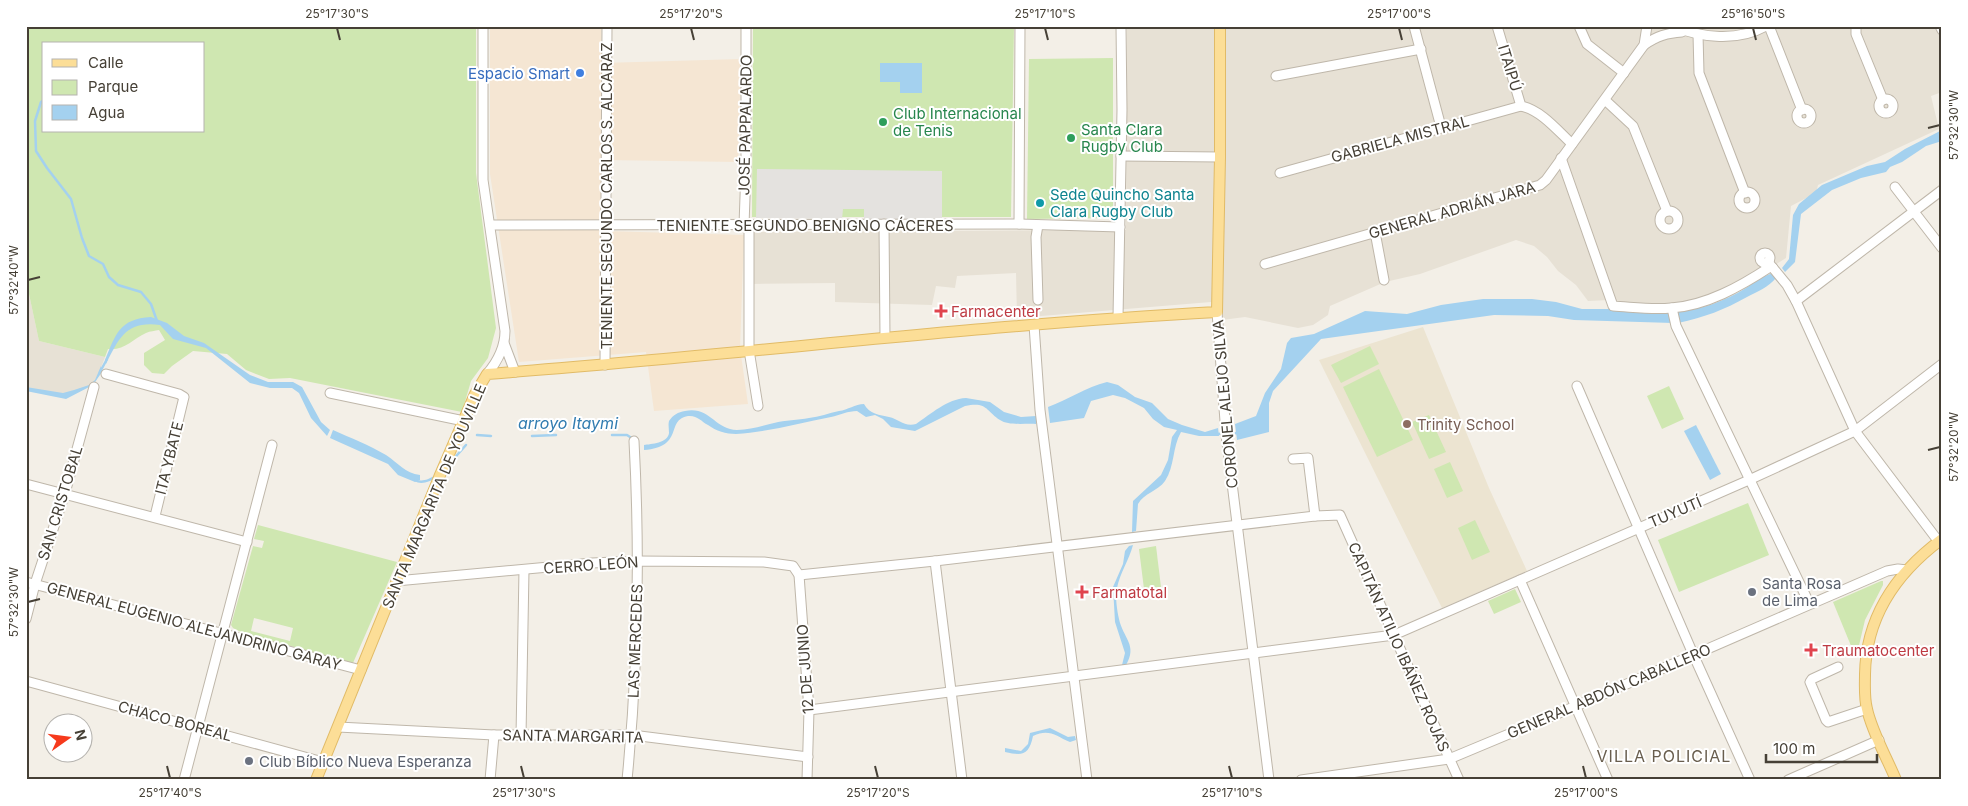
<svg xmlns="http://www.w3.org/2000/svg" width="1968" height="806" viewBox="0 0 1968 806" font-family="Inter,sans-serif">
<rect width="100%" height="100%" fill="#f3efe7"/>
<g fill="#e7e1d5">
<polygon points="1127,26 1687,26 1690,28 1942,26 1942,92 1931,96 1939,129 1818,185 1816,193 1791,206 1786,258 1729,294 1679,310 1663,313 1658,310 1609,300 1588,301 1576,285 1558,271 1547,257 1534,246 1516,240 1420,274 1385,282 1330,306 1328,315 1313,325 1298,328 1245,317 1222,320 1223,301 1017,318 1016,273 957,276 955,288 936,286 932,305 835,302 835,283 751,284 753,232 1126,230"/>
<polygon points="26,280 39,341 105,357 96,381 89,386 63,394 26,390"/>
</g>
<polygon fill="#f5e6d3" points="490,26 601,26 602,63 741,59 738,162 604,160 605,231 744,235 740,348 748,404 654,411 646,352 519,362 490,174"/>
<polygon fill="#ece4d1" points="1423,327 1489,488 1527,571 1442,608 1319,360"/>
<g fill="#cfe7b1" fill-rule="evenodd">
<path d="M 26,26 L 476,26 L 476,173 L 496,328 L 488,358 L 471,381 L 462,412 L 290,378 L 269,379 L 246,370 L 227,354 L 193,351 L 172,366 L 164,374 L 152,373 L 144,365 L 144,353 L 165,340 L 159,330 C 155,331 150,331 146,333 C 133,339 124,351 108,349 L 105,357 L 39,341 L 26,280 ZM 44,44 L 204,44 L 204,131 L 44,131 Z"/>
<polygon points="753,26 1014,26 1011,217 752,217"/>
<polygon points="1113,58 1113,218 1027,219 1029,59"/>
<polygon points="1370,346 1379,364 1341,383 1331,365"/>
<polygon points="1379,369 1413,440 1377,457 1343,387"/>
<polygon points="1669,386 1684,419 1662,429 1647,396"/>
<polygon points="1429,415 1446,452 1429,459 1412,422"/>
<polygon points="1450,462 1463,491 1447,498 1434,469"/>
<polygon points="1748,503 1769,555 1679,592 1658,540"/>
<polygon points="1475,520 1490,552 1472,560 1458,528"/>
<path d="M 258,525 L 397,562 L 353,663 L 243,633 L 233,628 L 231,625 L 253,546 L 262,548 L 264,541 L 254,539 ZM 254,618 L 293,628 L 290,641 L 251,631 Z"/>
<polygon points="1156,546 1161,587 1144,589 1139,549"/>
<polygon points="1881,581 1883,581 1883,585 1865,620 1856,658 1833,602"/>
<polygon points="1515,589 1521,602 1494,614 1488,601"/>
</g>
<polygon fill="#e4e2df" points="757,169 942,171 942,220 864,220 864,209 843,209 842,219 756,218"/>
<g fill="#a4d1ef">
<polygon points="880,63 922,63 922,93 900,93 900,82 880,82"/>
<polygon points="1942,130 1942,141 1926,146 1902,162 1890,167 1886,172 1861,178 1832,190 1801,214 1795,262 1785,272 1782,268 1789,259 1793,215 1799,204 1822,185 1867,166 1885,162 1905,149"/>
<path d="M 1773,273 L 1776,278 C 1768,287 1759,291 1747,297 C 1724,310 1705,317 1678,323 L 1676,312 C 1700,310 1725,301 1746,288 C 1755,282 1763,276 1773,273 Z"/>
<polygon points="1483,299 1532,299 1556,302 1582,309 1629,309 1657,313 1671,313 1673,323 1574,320 1548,316 1494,315 1321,339 1273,391 1269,403 1269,432 1237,440 1235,424 1256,416 1265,393 1281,369 1287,343 1291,338 1314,334 1365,311 1407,314 1441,305"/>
<path d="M 151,317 L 167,323 L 184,336 L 204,343 L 250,375 L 268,382 L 293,382 L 302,387 L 321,422 L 330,430 L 327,436 L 311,418 L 299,393 L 292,388 L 270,388 L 250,383 L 206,348 L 173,339 L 160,325 C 127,321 120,336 106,364 L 105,360 C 116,334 119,319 151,317 Z"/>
<polygon points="101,366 102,372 93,385 66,399 26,391 26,387 63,393 74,390 89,385 95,380"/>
<path d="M 1107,382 L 1118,385 L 1135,397 L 1152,403 L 1168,419 L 1182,425 L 1205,432 L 1218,428 L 1219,436 L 1199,436 L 1181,432 C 1172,448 1175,466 1165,481 C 1158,491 1144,493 1138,504 L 1136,531 L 1132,532 L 1133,501 L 1161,475 L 1168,460 L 1172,437 L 1177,430 L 1164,427 L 1153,419 L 1144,408 L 1125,398 L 1113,395 L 1091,401 L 1084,418 L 1050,423 L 1048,407 C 1068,400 1086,387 1107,382 Z"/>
<path d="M 966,398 L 990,402 L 1004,412 L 1021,417 L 1036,416 L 1036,424 C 1026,423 1009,426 1000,420 C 986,411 987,401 965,406 L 915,431 L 891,427 L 883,419 L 875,415 L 866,417 L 857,411 C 848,411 840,415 831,417 C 800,423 768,432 736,434 C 726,434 716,431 708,425 C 701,421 697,415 688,416 C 665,420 685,447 644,450 L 644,445 C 651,444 668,443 669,433 C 669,429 668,425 669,421 C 673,415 678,412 685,411 C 710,406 715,430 737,430 C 750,430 761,426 774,423 C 785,420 798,420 809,418 C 819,417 829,413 839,411 C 848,410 855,404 864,404 C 869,414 880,415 889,417 C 899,419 904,427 916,424 C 931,414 947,399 966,398 Z"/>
<polygon points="1696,425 1721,474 1710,480 1684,431"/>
<path d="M 333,430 C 351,438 369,445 386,455 C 398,463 405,473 420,475 L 420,480 L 415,482 L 398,475 L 388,464 L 330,438 Z"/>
<path d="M 1133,545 C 1129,560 1120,573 1117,588 C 1115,597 1117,610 1119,619 C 1123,638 1138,645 1126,665 L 1122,665 L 1125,653 L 1115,622 L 1113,587 L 1123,564 L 1125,551 L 1129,546 Z"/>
<path d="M 1050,728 L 1068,737 L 1075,736 L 1076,740 L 1070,742 C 1056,736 1049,728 1033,736 C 1029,755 1023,756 1005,752 L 1005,748 L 1021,751 L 1028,744 L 1030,733 Z"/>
</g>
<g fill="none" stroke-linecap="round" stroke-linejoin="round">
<g stroke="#a4d1ef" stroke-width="2.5">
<polyline points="44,100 41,102 35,121 36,151 47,168 71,199 82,238 89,256 103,264 109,277 118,285 141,292 151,304 157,321"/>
<polyline points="100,372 107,359"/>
<polyline points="1217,434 1239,433"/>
<polyline points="477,435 491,436"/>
<polyline points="612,435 627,435 633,439"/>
<polyline points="532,436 556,435"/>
<polyline points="450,463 466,445"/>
<path d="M 415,480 C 422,484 429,480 435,477"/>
</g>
<g stroke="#bfb7aa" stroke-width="11">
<g id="minor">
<path d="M 483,26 L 483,180 L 505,331 C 505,347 498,361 487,374"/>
<polyline points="1414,26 1441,127"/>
<path d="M 1497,26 L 1521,106 C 1541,110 1558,131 1572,144"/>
<polyline points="1579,26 1587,44 1624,73"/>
<path d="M 1672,26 C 1702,38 1737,42 1766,26"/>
<polyline points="1769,26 1802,110"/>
<polyline points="1856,26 1856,34 1883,100"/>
<polyline points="1940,26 1942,30"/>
<polyline points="1698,34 1699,73 1745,193"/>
<path d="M 1644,45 C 1657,36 1667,33 1682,32"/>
<polyline points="1276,76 1421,49"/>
<circle cx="1886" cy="106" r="7"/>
<polyline points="1605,100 1633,126 1667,211"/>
<circle cx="1804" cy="116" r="7"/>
<polyline points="1121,156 1220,157"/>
<path d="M 1561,158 L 1613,306 C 1632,307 1652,310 1671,308 C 1706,306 1741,286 1770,267 L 1773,268"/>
<polyline points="1280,173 1521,106"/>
<polyline points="1895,187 1942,248"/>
<circle cx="1747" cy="200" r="8"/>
<circle cx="1669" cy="220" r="9"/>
<polyline points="884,224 885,337"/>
<polyline points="1019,224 1020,26"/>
<polyline points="490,225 1019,224 1120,227"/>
<polyline points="744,225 746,169 746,26"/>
<polyline points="749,225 749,350 758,406"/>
<polyline points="1038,225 1036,237 1038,300"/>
<polyline points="1375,232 1384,280"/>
<circle cx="1765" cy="258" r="5"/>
<polyline points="1768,262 1787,285 1796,301 1855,431 1939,542"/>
<polyline points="1265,264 1540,185 1546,180 1644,45 1647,26"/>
<polyline points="1796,301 1942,190"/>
<polyline points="1672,308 1676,326 1809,603"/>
<polyline points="1217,312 1226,435 1269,780"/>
<polyline points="1118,317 1122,110 1121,26"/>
<polyline points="1034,325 1040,410 1087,780"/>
<polyline points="504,343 515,372"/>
<polyline points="605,365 607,26"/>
<polyline points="106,374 179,394 184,397 155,516"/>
<polyline points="1577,386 1693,654 1750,780"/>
<polyline points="330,393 464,421"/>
<polyline points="1293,459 1308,458 1315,516"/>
<polyline points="26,484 247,542"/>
<polyline points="935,561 962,780"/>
<polyline points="799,575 935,561 1315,516 1340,515 1459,780"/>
<polyline points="1520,580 1608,780"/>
<polyline points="396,581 592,563 638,561 764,562 793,566 799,575 809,710 807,780"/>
<polyline points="26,582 361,670"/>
<polyline points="26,619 35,584 65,493 94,387"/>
<polyline points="1838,667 1812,679 1810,682 1826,720 1828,722 1867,709"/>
<polyline points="26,681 323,762"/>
<polyline points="809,710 1394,635 1749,480 1855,431 1942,364"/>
<polyline points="338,727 494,735 632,735 808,757"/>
<polyline points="521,736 524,570"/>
<polyline points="184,780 272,445"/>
<polyline points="490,780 494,735"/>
<path d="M 627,780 C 638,668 640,554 634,441"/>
<polyline points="1301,780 1449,759 1576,706 1887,571 1898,569 1907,570"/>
<polyline points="1788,780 1879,740"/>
</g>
</g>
<g stroke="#e1bb67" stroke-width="12">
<g id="major">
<path d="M 316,780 L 440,475 L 475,394 L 487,374 C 731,356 973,325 1217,312 L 1220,157 L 1220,26"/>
<path d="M 1896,780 C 1887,758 1872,732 1867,709 C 1864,698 1865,686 1865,674 C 1866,616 1896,573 1942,539"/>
</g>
</g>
<use href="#minor" stroke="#fff" stroke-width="9"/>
<use href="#major" stroke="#fcde97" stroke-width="10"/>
</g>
<path fill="none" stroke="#464036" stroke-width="2" d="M 337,28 L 340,40M 691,28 L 694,40M 1045,28 L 1048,40M 1399,28 L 1402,40M 1753,28 L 1756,40M 1928,128 L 1940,125M 28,280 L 40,277M 1928,450 L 1940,447M 28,602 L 40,599M 167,766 L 170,778M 521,766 L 524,778M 875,766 L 878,778M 1229,766 L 1232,778M 1583,766 L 1586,778"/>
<circle fill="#3f7fe0" stroke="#fff" stroke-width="2" cx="580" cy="73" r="5"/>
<g fill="#2e9e5b" stroke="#fff" stroke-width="2">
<circle cx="883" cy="122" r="5"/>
<circle cx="1071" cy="138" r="5"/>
</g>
<circle fill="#0f9aa8" stroke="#fff" stroke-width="2" cx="1040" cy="203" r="5"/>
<g fill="#e0444e" stroke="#fff" stroke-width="2">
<path d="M938.5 303.5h5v5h5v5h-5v5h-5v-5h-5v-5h5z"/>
<path d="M1079.5 584.5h5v5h5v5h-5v5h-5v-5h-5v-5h5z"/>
<path d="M1808.5 642.5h5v5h5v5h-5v5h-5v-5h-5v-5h5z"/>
</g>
<circle fill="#8d6e63" stroke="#fff" stroke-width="2" cx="1407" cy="424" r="5"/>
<g fill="#6b7280" stroke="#fff" stroke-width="2">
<circle cx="1752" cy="592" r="5"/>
<circle cx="249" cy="761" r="5"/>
</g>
<g text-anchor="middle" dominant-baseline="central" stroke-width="4" stroke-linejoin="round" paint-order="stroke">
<g font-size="15" fill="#464036" stroke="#fff">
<text transform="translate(1510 68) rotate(73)">ITAIPÚ</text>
<text transform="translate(745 125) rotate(-89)">JOSÉ PAPPALARDO</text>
<text transform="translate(1400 139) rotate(-15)">GABRIELA MISTRAL</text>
<text transform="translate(606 196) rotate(-90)">TENIENTE SEGUNDO CARLOS S. ALCARAZ</text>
<text transform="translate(1452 210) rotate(-16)">GENERAL ADRIÁN JARA</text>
<text x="805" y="225">TENIENTE SEGUNDO BENIGNO CÁCERES</text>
<text transform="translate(1225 404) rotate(-95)">CORONEL ALEJO SILVA</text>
<text transform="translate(169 458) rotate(-76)">ITA YBATE</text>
<text transform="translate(434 496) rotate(-67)">SANTA MARGARITA DE YOUVILLE</text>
<text transform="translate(60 503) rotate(-73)">SAN CRISTOBAL</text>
<text transform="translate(1675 512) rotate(-23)">TUYUTÍ</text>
<text transform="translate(591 565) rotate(-4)">CERRO LEÓN</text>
<text transform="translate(194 626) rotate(15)">GENERAL EUGENIO ALEJANDRINO GARAY</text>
<text transform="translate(635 641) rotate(-88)">LAS MERCEDES</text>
<text transform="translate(1399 647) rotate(66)">CAPITÁN ATILIO IBÁÑEZ ROJAS</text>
<text transform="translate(805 669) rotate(-94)">12 DE JUNIO</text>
<text transform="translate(1609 691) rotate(-23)">GENERAL ABDÓN CABALLERO</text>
<text transform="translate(175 721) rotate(15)">CHACO BOREAL</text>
<text transform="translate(573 736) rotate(1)">SANTA MARGARITA</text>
</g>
<g font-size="15" fill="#366cbe" stroke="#fff" text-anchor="end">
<text x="570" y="73">Espacio Smart</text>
</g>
<g font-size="15" fill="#27864d" stroke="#fff" text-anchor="start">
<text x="893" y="113">Club Internacional<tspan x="893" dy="17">de Tenis</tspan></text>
<text x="1081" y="129">Santa Clara<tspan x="1081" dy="17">Rugby Club</tspan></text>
</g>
<g font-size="15" fill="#0d838f" stroke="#fff" text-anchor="start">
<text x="1050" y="194">Sede Quincho Santa<tspan x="1050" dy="17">Clara Rugby Club</tspan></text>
</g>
<g font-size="15" fill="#be3a42" stroke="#fff" text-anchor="start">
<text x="951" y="311">Farmacenter</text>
<text x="1092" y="592">Farmatotal</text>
<text x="1822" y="650">Traumatocenter</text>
</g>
<g font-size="15" fill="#785e54" stroke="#fff" text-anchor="start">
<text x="1417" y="424">Trinity School</text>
</g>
<g font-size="15" fill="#5b616d" stroke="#fff" text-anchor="start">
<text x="1762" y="583">Santa Rosa<tspan x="1762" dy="17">de Lima</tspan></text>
<text x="259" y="761">Club Bíblico Nueva Esperanza</text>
</g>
<g font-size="16" font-style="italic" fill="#317cb0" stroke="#fff">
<text x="568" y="423">arroyo Itaymi</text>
</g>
<g font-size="16" letter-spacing="1" fill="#695e4e" stroke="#fff">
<text x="1664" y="756">VILLA POLICIAL</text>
</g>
</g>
<rect width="1968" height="806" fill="none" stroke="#ffffff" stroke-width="55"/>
<rect x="42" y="42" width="162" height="90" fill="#ffffff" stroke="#b5b3af"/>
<rect x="52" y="59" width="25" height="8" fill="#fcde97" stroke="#b5b3af"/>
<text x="88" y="68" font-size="15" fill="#464036">Calle</text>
<rect x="52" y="80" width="25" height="15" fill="#cfe7b1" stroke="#b5b3af"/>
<text x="88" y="92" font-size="15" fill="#464036">Parque</text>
<rect x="52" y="105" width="25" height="15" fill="#a4d1ef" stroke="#b5b3af"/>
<text x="88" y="118" font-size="15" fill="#464036">Agua</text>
<g transform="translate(68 738) rotate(76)"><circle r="24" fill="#ffffff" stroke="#b5b3af"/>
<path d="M0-4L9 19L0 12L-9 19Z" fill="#f63a1c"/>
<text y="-8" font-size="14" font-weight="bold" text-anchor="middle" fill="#464036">N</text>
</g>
<path d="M1766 754v8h111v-8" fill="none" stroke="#464036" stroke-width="2.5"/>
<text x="1773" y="754" font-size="15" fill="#464036" stroke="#ffffff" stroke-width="4" paint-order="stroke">100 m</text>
<rect x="28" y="28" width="1912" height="750" fill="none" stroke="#464036" stroke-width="2"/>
<g font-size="12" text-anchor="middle" fill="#464036">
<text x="337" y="18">25°17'30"S</text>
<text x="691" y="18">25°17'20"S</text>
<text x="1045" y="18">25°17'10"S</text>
<text x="1399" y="18">25°17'00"S</text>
<text x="1753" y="18">25°16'50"S</text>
<text transform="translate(1954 125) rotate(-90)" y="4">57°32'30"W</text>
<text transform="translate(14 280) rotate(-90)" y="4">57°32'40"W</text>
<text transform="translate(1954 447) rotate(-90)" y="4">57°32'20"W</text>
<text transform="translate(14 602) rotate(-90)" y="4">57°32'30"W</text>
<text x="170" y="797">25°17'40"S</text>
<text x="524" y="797">25°17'30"S</text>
<text x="878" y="797">25°17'20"S</text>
<text x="1232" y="797">25°17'10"S</text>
<text x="1586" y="797">25°17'00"S</text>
</g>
</svg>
